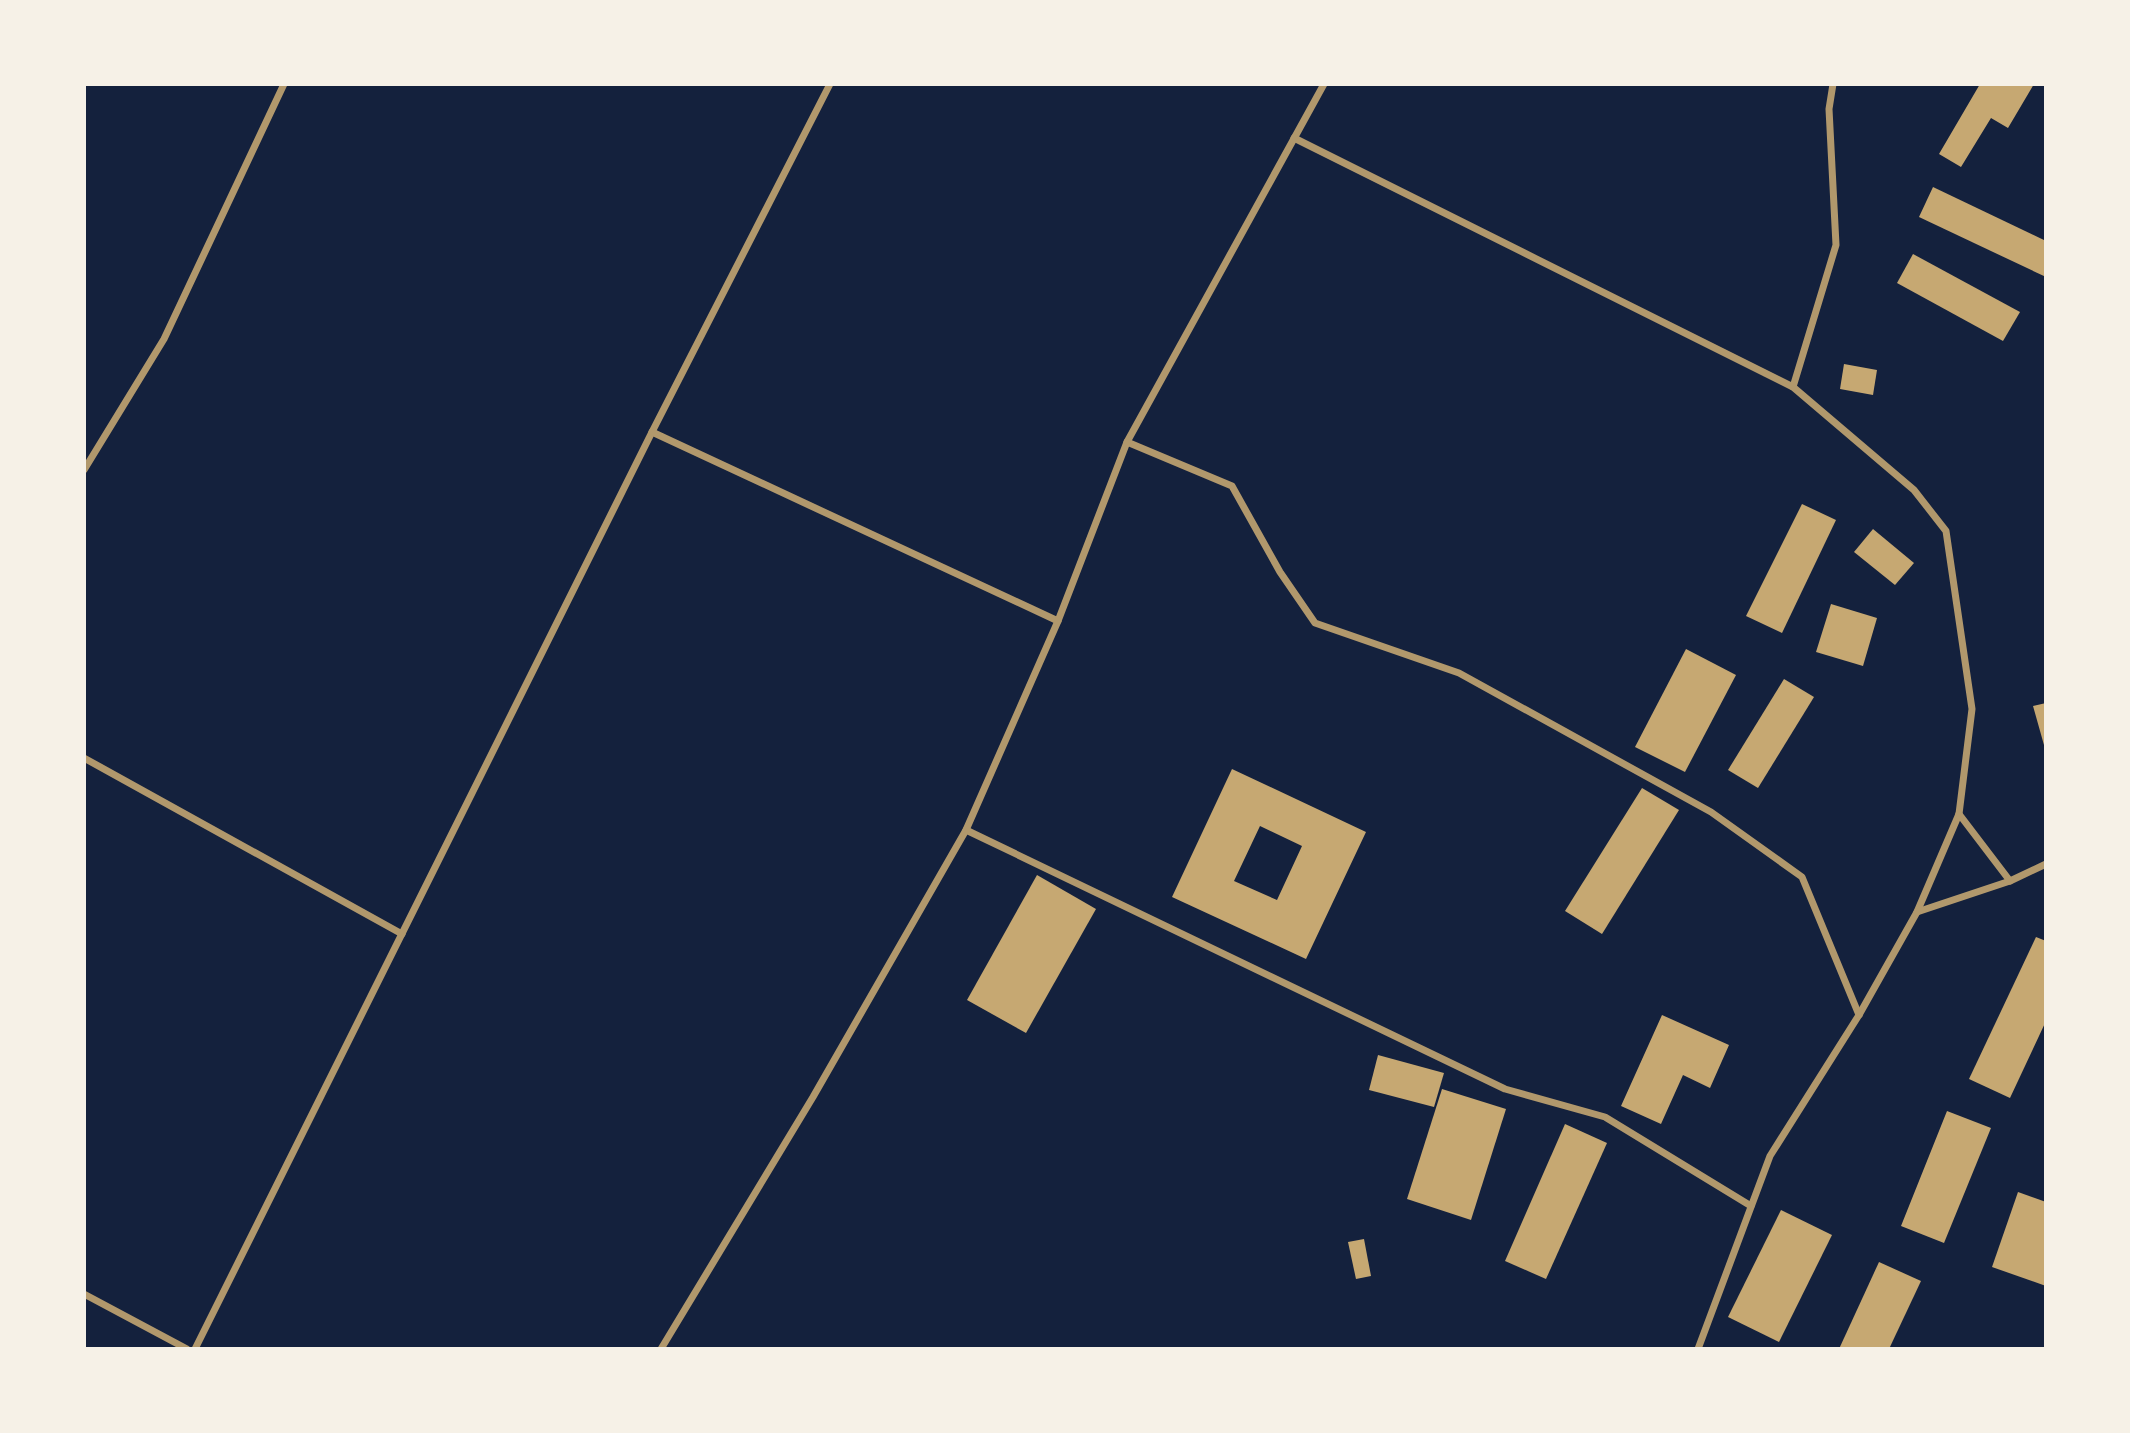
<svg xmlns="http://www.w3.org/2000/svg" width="2130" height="1433" viewBox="0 0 2130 1433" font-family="'Open Sans',sans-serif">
<rect width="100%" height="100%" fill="#14213d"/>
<g fill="#c6a872" fill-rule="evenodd">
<polygon points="1980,84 2034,84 2008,128 1991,118 1961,167 1939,154"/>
<polygon points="1933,187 2046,241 2046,277 1919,217"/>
<polygon points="1913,254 2020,312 2003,341 1897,283"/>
<polygon points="1844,364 1877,370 1873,395 1840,389"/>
<polygon points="1802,504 1836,520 1782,633 1746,616"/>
<polygon points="1873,529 1914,563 1895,585 1854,552"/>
<polygon points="1831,604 1877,618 1863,666 1816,652"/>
<polygon points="1686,649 1736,675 1685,772 1635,747"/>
<polygon points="1784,679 1814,697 1758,788 1728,770"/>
<polygon points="2046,703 2046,744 2044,745 2033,706"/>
<path d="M 1232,769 L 1366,832 L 1306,959 L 1172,897 ZM 1260,826 L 1302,846 L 1277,900 L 1234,881 Z"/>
<polygon points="1642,788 1679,810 1602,934 1565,911"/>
<polygon points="1037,875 1096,909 1026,1033 967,1000"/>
<polygon points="2036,937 2046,941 2046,1021 2010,1098 1969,1079"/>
<polygon points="1662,1015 1729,1045 1710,1088 1683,1075 1661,1124 1621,1106"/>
<polygon points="1378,1055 1444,1073 1434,1107 1369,1090"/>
<polygon points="1442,1089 1506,1109 1471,1220 1407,1199"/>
<polygon points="1947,1111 1991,1128 1944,1243 1901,1226"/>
<polygon points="1565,1124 1607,1143 1546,1279 1505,1261"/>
<polygon points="2018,1192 2046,1202 2046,1286 1992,1267"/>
<polygon points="1781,1210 1832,1235 1779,1342 1728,1317"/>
<polygon points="1364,1239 1371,1276 1356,1279 1348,1242"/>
<polygon points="1879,1262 1921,1281 1889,1349 1839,1349"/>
</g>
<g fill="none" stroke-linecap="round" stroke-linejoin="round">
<g stroke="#b1986c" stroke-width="7">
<polyline points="1294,138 1793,387 1914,490 1946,531 1972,709 1959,814 1917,912 1859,1015 1770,1156 1698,1349"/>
<polyline points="1793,387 1836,245 1829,109 1833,84"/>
<polyline points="652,432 1058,621"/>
<polyline points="1127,442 1232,486 1280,572 1315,623 1459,673 1711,812 1802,877 1859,1015"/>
<polyline points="84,470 164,339 284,84"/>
<polyline points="84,758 402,934"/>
<polyline points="1959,814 2010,881"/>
<polyline points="966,830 1505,1089 1605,1117 1751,1206"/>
<polyline points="1917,912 2010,881 2046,864"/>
<polyline points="84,1294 187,1349"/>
<polyline points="195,1349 652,432 830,84"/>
<polyline points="661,1349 813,1097 966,830 1058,621 1127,442 1324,84"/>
</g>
</g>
<rect width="2130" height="1433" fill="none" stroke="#f6f1e7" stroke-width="172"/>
</svg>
